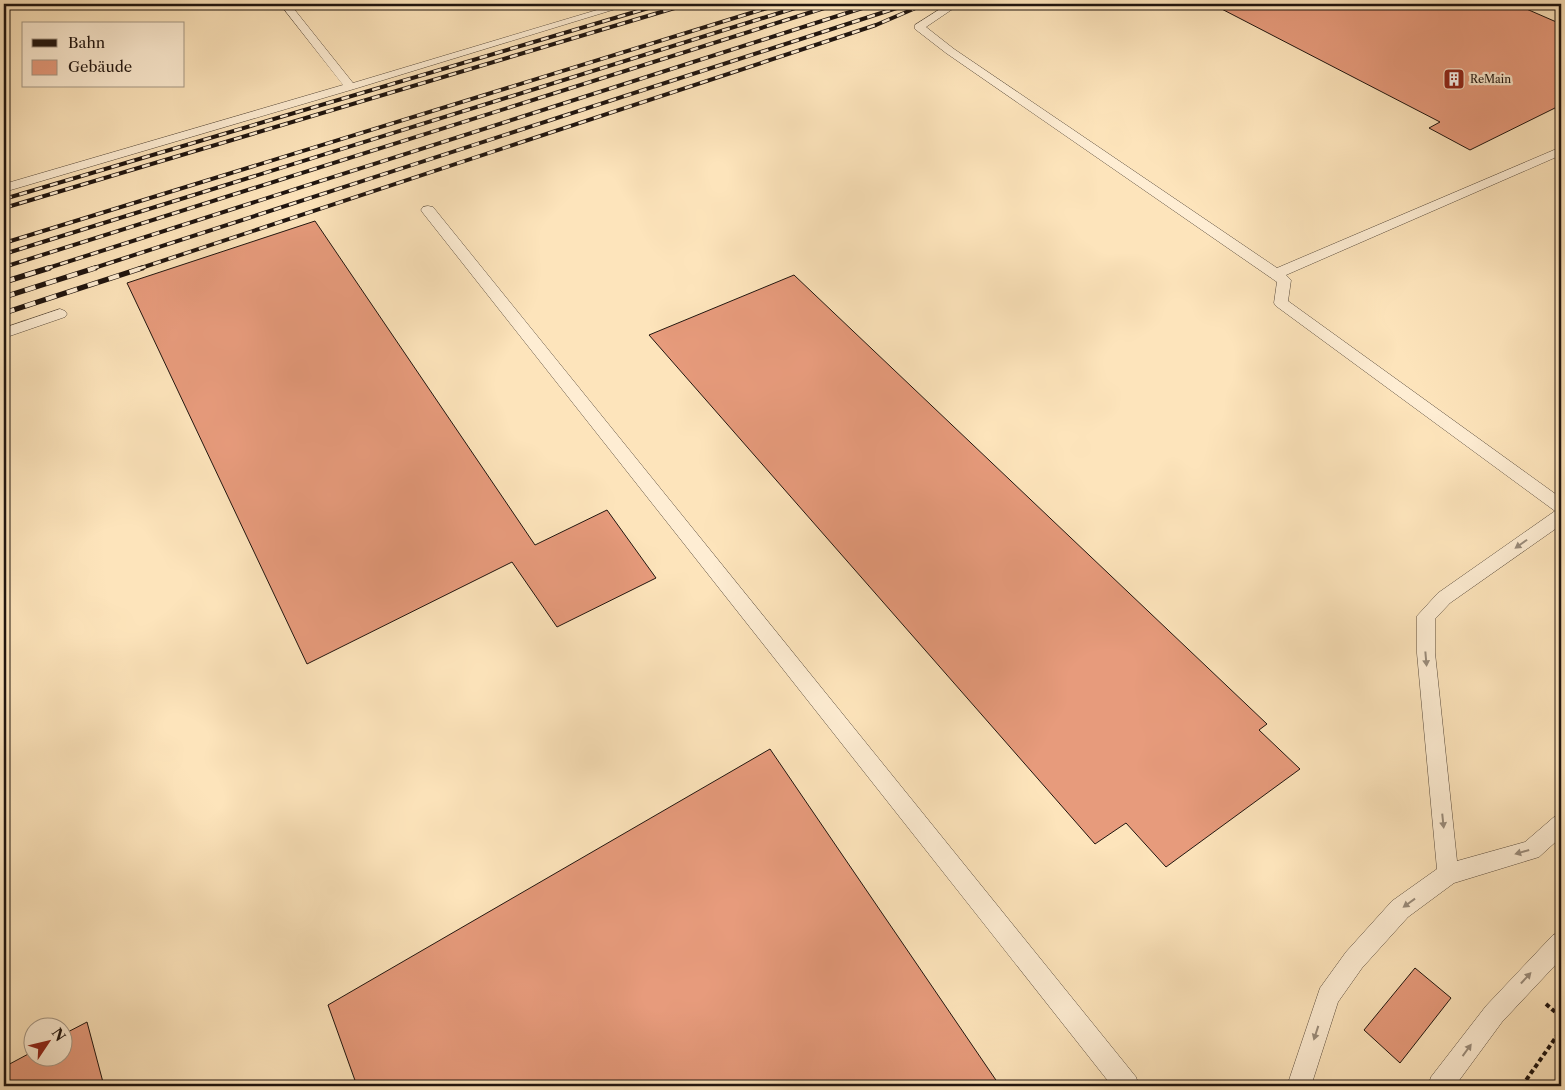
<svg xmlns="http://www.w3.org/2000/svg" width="1565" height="1090" viewBox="0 0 1565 1090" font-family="'Libre Caslon Text',serif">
<rect width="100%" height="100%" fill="#fde4bb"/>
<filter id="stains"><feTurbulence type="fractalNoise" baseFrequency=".004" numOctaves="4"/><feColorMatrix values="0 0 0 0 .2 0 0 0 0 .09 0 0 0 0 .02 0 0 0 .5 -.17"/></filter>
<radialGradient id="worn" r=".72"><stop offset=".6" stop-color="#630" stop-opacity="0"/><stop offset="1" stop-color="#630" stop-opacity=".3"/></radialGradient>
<g fill="#e79b7c" stroke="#20150f">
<polygon points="1212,4 1515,4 1561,24 1561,105 1470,150 1429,128 1440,122"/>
<polygon points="315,221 535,545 607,510 656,578 557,627 512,562 307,664 127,283"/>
<polygon points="794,275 1267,724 1259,730 1300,769 1166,867 1126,823 1095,844 649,335"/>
<polygon points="770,749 1000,1086 357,1086 328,1005"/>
<polygon points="1415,968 1451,998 1400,1063 1364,1030"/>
<polygon points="87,1022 104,1086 4,1086 4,1067 32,1052 32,1058 62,1058 62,1035"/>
</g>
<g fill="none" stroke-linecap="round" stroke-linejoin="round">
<g stroke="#57493a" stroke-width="1">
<g id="lane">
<polygon points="280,4 290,4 353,83 617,4 632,4 354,89 4,192 4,184 343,85"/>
<polygon points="948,4 960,4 926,27 954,49 1277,268 1561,147 1561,155 1286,275 1291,280 1288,301 1561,498 1561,525 1450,603 1435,619 1435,653 1457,861 1525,842 1554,817 1561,814 1561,837 1539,857 1454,883 1408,917 1362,968 1338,1002 1311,1086 1287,1086 1320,988 1346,952 1392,901 1437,869 1417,653 1417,616 1438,593 1555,511 1276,306 1274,303 1277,282 946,53 915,29 915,25"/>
<polygon points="1548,4 1561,4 1561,11"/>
<polygon points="428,206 433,207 1136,1077 1139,1086 1112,1086 423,213 421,210 423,207"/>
<polygon points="60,309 65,311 67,314 65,317 4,338 4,328"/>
<polygon points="1561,932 1561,959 1502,1022 1455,1086 1428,1086 1431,1077 1486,1006 1553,935"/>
</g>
</g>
<g stroke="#20150f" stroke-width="4" stroke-dasharray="4.5 3" stroke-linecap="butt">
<polyline points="1546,1004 1561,1017"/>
<polyline points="1522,1086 1561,1030"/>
</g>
<use href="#lane" fill="#feedd3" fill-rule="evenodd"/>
<g stroke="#20150f" stroke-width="4">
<g id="rail-far1">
<polyline points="4,199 662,4"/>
<polyline points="4,208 688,4"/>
<polyline points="4,243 780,4"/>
<polyline points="4,254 808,4"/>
<polyline points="4,267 837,4"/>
<polyline points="45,269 875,4"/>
<polyline points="91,269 909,4"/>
<polyline points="138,269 876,25 925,4"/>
</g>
</g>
<g stroke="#20150f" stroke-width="5.5">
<g id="rail">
<polyline points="4,282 49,268"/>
<polyline points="4,297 95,268"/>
<polyline points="4,313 142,268"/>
</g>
</g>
<use href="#rail-far1" stroke="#feedd3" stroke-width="2.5" stroke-dasharray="8" stroke-linecap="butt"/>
<use href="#rail" stroke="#feedd3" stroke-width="4" stroke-dasharray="11" stroke-linecap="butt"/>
</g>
<defs><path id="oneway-solid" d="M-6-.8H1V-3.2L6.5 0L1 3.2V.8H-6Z" transform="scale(1.25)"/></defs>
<g fill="#9a8c7b">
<use href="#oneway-solid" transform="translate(1521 544) rotate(145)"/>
<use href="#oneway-solid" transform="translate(1426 659) rotate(85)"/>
<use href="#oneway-solid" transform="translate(1443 821) rotate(84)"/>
<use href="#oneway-solid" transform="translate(1522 852) rotate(164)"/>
<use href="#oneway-solid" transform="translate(1409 903) rotate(144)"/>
<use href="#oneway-solid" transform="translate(1526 978) rotate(-47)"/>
<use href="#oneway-solid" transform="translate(1316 1033) rotate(108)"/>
<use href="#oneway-solid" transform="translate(1467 1050) rotate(-54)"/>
</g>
<defs>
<g id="building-square" transform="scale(1.125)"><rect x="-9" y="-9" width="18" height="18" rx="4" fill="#8f2418" stroke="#feedd3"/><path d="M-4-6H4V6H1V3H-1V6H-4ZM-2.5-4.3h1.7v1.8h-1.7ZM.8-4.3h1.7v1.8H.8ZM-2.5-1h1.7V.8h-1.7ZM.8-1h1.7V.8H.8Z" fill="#fff"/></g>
</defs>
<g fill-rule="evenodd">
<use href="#building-square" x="1454" y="79"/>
</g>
<g text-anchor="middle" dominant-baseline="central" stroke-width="4.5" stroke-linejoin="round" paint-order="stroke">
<g font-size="11" fill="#20150f" stroke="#feedd3" text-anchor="start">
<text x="1470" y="79">ReMain</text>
</g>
</g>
<rect width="1565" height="1090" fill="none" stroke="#fde4bb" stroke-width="20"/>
<rect x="5" y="5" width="1555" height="1080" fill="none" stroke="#20150f" stroke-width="2.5"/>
<rect x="10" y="10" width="1545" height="1070" fill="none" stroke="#20150f"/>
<rect x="22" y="22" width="162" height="65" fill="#feedd3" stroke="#a59785"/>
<rect x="32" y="39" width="25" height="8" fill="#20150f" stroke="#a59785"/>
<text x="68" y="48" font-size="15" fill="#20150f">Bahn</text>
<rect x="32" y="60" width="25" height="15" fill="#e79b7c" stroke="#a59785"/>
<text x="68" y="72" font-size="15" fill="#20150f">Gebäude</text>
<g transform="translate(48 1042) rotate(55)"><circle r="24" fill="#feedd3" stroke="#a59785"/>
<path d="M0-4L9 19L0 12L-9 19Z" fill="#8f2418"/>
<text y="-8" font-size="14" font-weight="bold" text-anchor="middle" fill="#20150f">N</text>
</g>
<rect width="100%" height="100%" filter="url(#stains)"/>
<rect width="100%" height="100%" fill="url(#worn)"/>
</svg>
